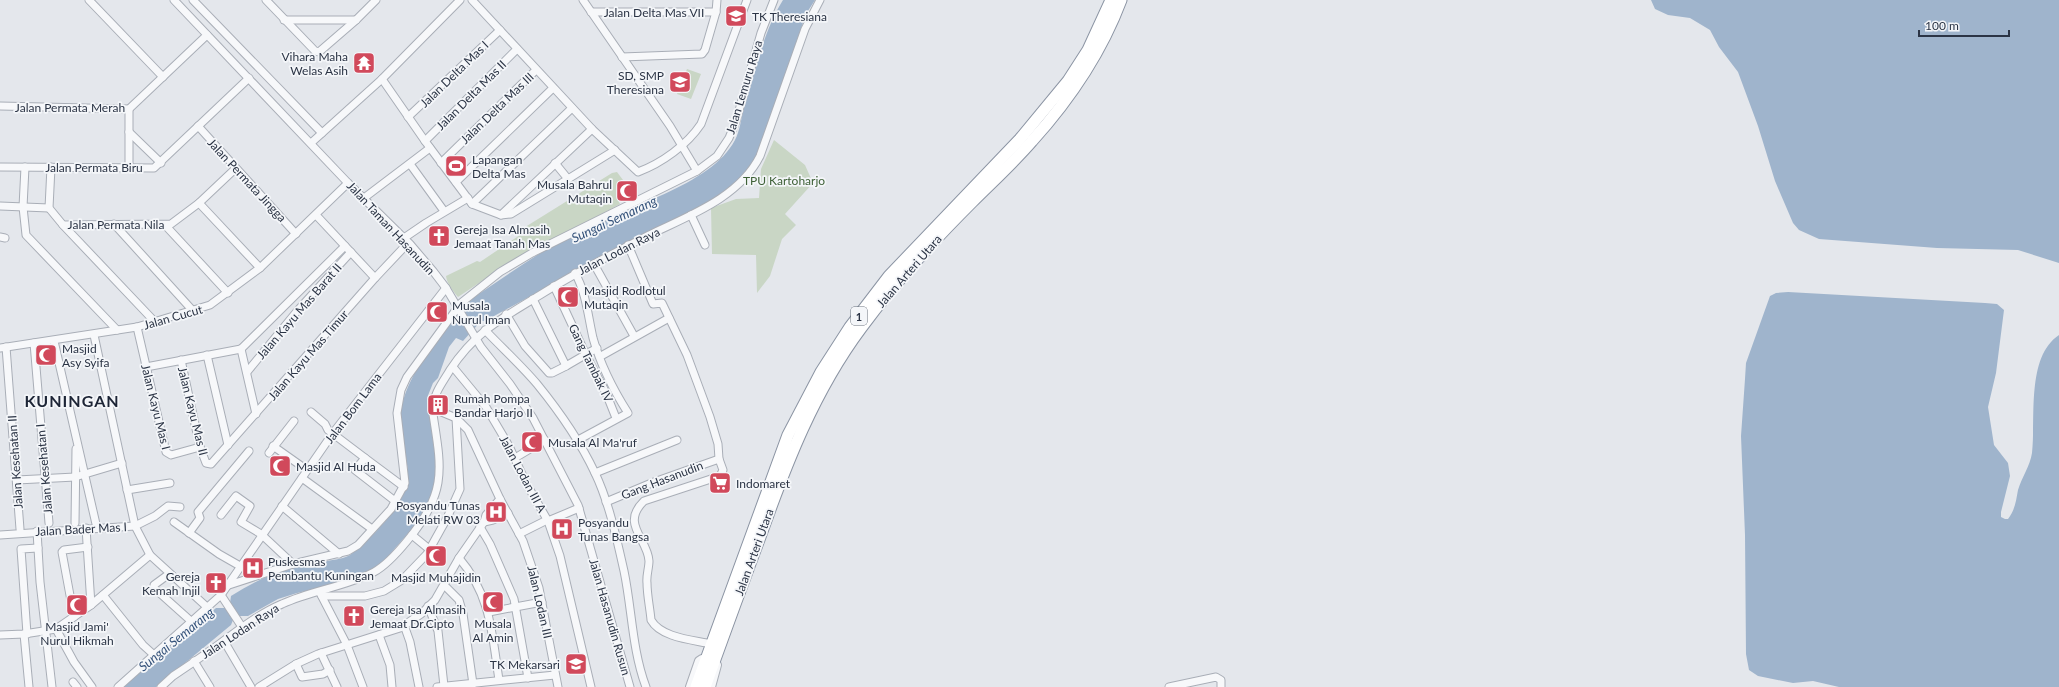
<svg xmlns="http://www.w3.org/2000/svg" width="2059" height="687" viewBox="0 0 2059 687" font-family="Lato,sans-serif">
<rect width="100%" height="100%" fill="#e4e7ec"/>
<g fill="#c9d6c5">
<polygon points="687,69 701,74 691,99 677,94"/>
<polygon points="774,140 805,165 813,183 785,214 796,225 782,239 770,276 757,293 756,255 712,254 711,208 736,199 759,198 761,169"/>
<polygon points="454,155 466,170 458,176 446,162"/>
<path d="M 617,172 L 623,180 L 616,196 L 620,204 L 497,271 L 458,297 C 453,291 447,284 446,276 L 477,261 L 480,262 L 520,235 L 522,229 L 612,173 Z"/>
</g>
<g fill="#9fb4cc">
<path d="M 783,0 L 815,0 L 806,14 L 755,162 L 736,184 L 693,212 L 631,241 L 485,321 L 481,321 L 463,341 L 456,338 L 449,347 L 438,378 L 433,383 L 427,398 L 437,469 L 435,484 L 425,514 L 376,570 L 353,580 L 297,593 L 278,599 L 248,616 L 240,616 L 233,620 L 231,625 L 156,687 L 123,687 L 216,608 L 224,608 L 230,603 L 231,596 C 252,583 273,572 297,566 C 309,562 341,561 350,555 C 369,541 408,502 408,477 C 408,453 397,429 402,405 C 410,371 436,342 455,314 L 461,316 L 468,307 L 470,300 C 506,276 542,250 580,230 C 624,207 711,186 735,140 C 740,131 741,118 744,108 C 754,74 764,30 783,0 Z"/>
<polygon points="1651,0 2059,0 2059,263 2018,250 1937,248 1819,239 1799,230 1793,223 1775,181 1758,126 1738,72 1719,47 1710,30 1690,18 1668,15 1655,9"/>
<path d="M 1788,292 L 1985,303 L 1997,304 L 2004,310 L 1996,373 L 1988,407 L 1994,445 L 2008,463 L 2010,476 L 2001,512 L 2001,517 L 2005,519 L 2008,519 C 2015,510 2016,501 2018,490 C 2022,477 2030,466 2032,453 C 2036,418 2026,357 2059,335 L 2059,687 L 1839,687 L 1813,681 L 1793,683 L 1758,676 L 1749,670 L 1746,654 L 1745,535 L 1741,436 L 1745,379 L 1746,363 L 1770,296 L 1776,293 Z"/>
</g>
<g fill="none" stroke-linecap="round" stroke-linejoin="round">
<g stroke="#a9aeb7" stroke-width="9">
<g id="minor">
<polyline points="89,0 163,77"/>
<polyline points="174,0 348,183 410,244 433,271 446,288 481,347 510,384 533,418 578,505 630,687"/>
<polyline points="193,0 322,133"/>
<polyline points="266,0 315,51 319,52 356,20 376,0"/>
<path d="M 472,0 L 592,129 L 638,172 C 662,163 687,145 701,124 L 747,0"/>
<polyline points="583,0 670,126 697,171"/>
<polyline points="591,12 716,12"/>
<polyline points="284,20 356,20"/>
<polyline points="622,57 702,54 705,50 716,12 717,0"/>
<polyline points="382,79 425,141 472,204 501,215 592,129"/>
<polyline points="0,106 129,109 207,35"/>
<polyline points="408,117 500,30"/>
<polyline points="198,126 296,234"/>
<polyline points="129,132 161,163"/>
<polyline points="425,141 517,49"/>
<polyline points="311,143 382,79 460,0"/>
<polyline points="441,163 536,70"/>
<polyline points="410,164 444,211"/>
<polyline points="0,167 154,168 249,78"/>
<polyline points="25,167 23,207 26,235 117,330"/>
<polyline points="51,167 49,208 63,225 171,224 199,203 235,169"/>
<polyline points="129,167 129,109"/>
<polyline points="568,179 615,150"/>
<polyline points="456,182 553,88"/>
<polyline points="364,198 430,148"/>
<polyline points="199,203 260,268"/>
<polyline points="472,204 572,108"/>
<polyline points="0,206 49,208"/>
<polyline points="316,215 375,278"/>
<polyline points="501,215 511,214 568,179 555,163"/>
<polyline points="691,215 705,245"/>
<polyline points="114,224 194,312"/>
<polyline points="63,225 156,323"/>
<polyline points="165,225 228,293"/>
<polyline points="0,237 5,238"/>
<polyline points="404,238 426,223 468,198"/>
<path d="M 628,245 L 653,304 L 662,303 L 687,355 L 710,417 L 718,444 L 719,459 L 723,470 L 720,476 L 644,501 C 620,524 648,539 649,561 C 649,568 646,576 647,583 C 647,595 650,608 651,620 C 661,638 694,640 711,644"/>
<polyline points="594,264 634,336"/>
<path d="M 575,273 C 586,292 588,316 593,338 C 600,363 614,391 628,413 L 578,440"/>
<polyline points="554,286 586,355 606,393 616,418"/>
<polyline points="533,299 566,366 597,348"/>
<polyline points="506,314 525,346 549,373 552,373 566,366"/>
<polyline points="137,327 166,452 171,455 200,447"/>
<path d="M 485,330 C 502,348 521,365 537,384 C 559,411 580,441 595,473 C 609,502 617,540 624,571 C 632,609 632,650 646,687"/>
<polyline points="94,335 135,526 150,555 208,608"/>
<polyline points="54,341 96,524"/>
<polyline points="34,343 49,523"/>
<polyline points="6,347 20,529"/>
<polyline points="0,348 137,327 210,305 260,268 348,183"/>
<polyline points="241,349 345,246"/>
<polyline points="241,349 256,414"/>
<polyline points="207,355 228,445"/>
<polyline points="601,356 669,318"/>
<polyline points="181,360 200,447 206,463 211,464 375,278 408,243"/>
<polyline points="146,367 241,349"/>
<polyline points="453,367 486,407 509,446 526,483 548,521 560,556 591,687"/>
<polyline points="247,372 298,310 351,252"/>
<polyline points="432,408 456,418 468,430 500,499 523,541 539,588 558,687"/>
<polyline points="311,412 325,424 328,430 365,458 355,470 395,501"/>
<polyline points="273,446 307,470"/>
<polyline points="269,453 294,421"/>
<polyline points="365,458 404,487"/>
<polyline points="515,458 545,440"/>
<polyline points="595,473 677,440"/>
<polyline points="302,478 372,529"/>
<polyline points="17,480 75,477 122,463"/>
<polyline points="127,490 170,483"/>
<polyline points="606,502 654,482 719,459"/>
<polyline points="282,506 339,554"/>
<polyline points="221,515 236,496 250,506 241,522 261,534 293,564"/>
<polyline points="548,521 579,508"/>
<polyline points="174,522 219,554 240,566"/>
<polyline points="484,522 493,520 508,513"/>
<polyline points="75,523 76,449"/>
<polyline points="480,527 490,544 514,599 528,678"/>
<polyline points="86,528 91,605"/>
<polyline points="37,531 40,582 52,687"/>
<polyline points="189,533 200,518 198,512 249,451"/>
<polyline points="519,534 547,520"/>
<polyline points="0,535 135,526 155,516 168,506 180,507"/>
<polyline points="412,535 429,549"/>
<path d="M 459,558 C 491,595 492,634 499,680"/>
<polyline points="169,574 154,585 154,588 192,622"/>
<polyline points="444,585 459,600 463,614 473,684"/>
<polyline points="226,586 293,564 348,551 358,545 391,509 405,483 397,413 401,390 407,377 461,303 500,272 532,253 697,171 717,156 729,138 736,121 761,33 774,0"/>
<polyline points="320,593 347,645 363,687"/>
<polyline points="103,595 143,645 154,655"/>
<polyline points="221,595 242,627"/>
<polyline points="322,596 365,596 384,591 402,580 427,554 447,518 460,489 456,418"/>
<polyline points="428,606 438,631 444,686"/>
<polyline points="489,612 542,602"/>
<polyline points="74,617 62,552 64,550 88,547"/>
<polyline points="404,625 410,642 419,687"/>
<polyline points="56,629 74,662 92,687"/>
<polyline points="24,634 29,687"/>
<polyline points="27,634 21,549 38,548"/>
<polyline points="0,635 24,634 56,629 91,605 150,555"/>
<polyline points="379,635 390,665 392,687"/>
<polyline points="224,641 251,687"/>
<polyline points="321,653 337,687"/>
<polyline points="194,661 210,687"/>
<polyline points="296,664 302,677 323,674 330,670"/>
<polyline points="73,682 77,687"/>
<polyline points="118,687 221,595 333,433 446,288"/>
<path d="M 161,687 L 173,676 C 191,664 209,652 226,639 C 244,626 261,613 282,604 C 312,590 345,587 374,572 C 387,565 398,552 407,541 C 449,491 441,467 432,408 C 434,393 443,382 450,370 C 476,331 501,319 540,295 C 575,273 612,254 649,235 C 688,216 739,198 760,156 L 805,29 L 820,0"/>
<polyline points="259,687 296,664 318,654 400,628 421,614 435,600 459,558 484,522 486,515 500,499"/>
<polyline points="437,687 555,675"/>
<polyline points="1169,687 1216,677 1221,680 1221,687"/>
</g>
</g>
<g stroke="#a9aeb7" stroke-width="10">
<polyline id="tertiary" points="690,687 699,661 702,659 714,662 717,665 711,687"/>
</g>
<g stroke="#8b94a3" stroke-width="13">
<g id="trunk">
<polyline points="696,687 788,435 821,372 850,327 889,276 1020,139 1068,81 1088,50 1111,0"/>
<path d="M 705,687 C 723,637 741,587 760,537 C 786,464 814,391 861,328 C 894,283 932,242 972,202 C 992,182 1013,163 1032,141 C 1070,99 1101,53 1121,0"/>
</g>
</g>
<use href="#minor" stroke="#f7f8fa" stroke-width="7"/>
<use href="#tertiary" stroke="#f7f8fa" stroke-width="8"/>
<use href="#trunk" stroke="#fff" stroke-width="11"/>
</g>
<defs>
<g id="school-square" transform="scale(1.15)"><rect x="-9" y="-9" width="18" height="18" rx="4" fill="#d1495b" stroke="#f4f6f9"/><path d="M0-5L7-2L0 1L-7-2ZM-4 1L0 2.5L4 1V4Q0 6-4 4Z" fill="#fff"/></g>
<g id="temple-square" transform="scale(1.15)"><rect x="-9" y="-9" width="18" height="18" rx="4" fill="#d1495b" stroke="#f4f6f9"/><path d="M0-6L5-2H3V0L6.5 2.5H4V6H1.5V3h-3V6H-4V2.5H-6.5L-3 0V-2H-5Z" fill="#fff"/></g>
<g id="stadium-square" transform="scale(1.15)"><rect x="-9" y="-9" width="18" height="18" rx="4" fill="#d1495b" stroke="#f4f6f9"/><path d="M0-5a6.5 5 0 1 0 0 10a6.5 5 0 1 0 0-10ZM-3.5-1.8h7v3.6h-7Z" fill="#fff"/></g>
<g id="mosque-square" transform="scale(1.15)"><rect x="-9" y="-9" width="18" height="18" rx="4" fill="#d1495b" stroke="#f4f6f9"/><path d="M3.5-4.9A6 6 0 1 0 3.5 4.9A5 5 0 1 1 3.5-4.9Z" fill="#fff"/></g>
<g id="church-square" transform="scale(1.15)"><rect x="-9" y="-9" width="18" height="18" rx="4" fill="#d1495b" stroke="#f4f6f9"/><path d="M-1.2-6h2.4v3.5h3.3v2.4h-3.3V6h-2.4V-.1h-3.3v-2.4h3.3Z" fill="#fff"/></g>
<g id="building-square" transform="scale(1.15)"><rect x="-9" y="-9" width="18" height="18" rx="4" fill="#d1495b" stroke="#f4f6f9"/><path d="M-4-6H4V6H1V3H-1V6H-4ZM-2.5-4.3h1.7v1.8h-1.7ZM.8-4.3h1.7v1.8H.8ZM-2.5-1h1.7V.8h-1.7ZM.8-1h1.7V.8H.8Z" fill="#fff"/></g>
<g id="supermarket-square" transform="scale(1.15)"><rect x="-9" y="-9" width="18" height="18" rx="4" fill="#d1495b" stroke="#f4f6f9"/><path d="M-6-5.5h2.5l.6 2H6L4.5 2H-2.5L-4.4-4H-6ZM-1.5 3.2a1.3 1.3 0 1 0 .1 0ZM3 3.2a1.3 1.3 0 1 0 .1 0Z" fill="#fff"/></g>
<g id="hospital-square" transform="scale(1.15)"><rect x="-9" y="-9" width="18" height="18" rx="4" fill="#d1495b" stroke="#f4f6f9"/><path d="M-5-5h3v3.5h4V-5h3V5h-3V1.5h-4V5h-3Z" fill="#fff"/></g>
</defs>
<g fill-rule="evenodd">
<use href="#school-square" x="736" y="16"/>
<use href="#temple-square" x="364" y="63"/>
<use href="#school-square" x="680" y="82"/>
<use href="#stadium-square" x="456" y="166"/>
<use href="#mosque-square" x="627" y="191"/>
<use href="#church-square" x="439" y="236"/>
<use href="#mosque-square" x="568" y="297"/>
<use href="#mosque-square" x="437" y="312"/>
<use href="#mosque-square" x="46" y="355"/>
<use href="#building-square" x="438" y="405"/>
<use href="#mosque-square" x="532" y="442"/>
<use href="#mosque-square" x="280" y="466"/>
<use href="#supermarket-square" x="720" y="483"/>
<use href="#hospital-square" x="496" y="512"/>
<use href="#hospital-square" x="562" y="529"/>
<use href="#mosque-square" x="436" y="556"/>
<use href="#hospital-square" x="253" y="568"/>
<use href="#church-square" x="216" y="583"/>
<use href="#mosque-square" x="493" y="602"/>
<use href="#mosque-square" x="77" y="605"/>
<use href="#church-square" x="354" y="616"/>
<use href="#school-square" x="576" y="664"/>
</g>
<g text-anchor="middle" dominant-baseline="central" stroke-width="3.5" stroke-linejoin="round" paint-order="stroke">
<rect fill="#f4f6f9" stroke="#676e7b" stroke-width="1" x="851" y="307" width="16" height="18" rx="3"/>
<g font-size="11" font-weight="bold" fill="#2b3445">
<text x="859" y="316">1</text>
</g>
<g font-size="12" fill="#2b3445" stroke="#f4f6f9">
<text x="654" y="12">Jalan Delta Mas VII</text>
<text transform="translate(454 74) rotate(-44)">Jalan Delta Mas I</text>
<text transform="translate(744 87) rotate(-73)">Jalan Lemuru Raya</text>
<text transform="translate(471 95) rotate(-45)">Jalan Delta Mas II</text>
<text x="70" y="107">Jalan Permata Merah</text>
<text transform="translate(497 108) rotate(-44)">Jalan Delta Mas III</text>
<text x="94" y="167">Jalan Permata Biru</text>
<text transform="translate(247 180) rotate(47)">Jalan Permata Jingga</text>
<text x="116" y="224">Jalan Permata Nila</text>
<text transform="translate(391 228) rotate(47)">Jalan Taman Hasanudin</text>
<text transform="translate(619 251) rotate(-27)">Jalan Lodan Raya</text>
<text transform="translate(909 271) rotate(-49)">Jalan Arteri Utara</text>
<text transform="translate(299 311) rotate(-49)">Jalan Kayu Mas Barat II</text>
<text transform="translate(173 317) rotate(-16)">Jalan Cucut</text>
<text transform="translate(308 355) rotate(-49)">Jalan Kayu Mas Timur</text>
<text transform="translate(591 363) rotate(64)">Gang Tambak IV</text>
<text transform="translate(156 407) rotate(76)">Jalan Kayu Mas I</text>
<text transform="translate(353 408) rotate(-53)">Jalan Bom Lama</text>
<text transform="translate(193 411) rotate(76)">Jalan Kayu Mas II</text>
<text transform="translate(15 462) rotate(-94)">Jalan Kesehatan II</text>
<text transform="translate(44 469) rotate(-95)">Jalan Kesehatan I</text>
<text transform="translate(523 474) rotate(62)">Jalan Lodan III A</text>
<text transform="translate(662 480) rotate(-21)">Gang Hasanudin</text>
<text transform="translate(81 529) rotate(-3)">Jalan Bader Mas I</text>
<text transform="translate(754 552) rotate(-70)">Jalan Arteri Utara</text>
<text transform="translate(540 602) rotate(77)">Jalan Lodan III</text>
<text transform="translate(610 617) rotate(74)">Jalan Hasanudin Rusun</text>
<text transform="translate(240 631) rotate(-33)">Jalan Lodan Raya</text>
</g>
<g font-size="12" fill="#2b3445" stroke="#f4f6f9" text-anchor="start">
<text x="752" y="16">TK Theresiana</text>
<text x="348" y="56" text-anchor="end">Vihara Maha<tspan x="348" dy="14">Welas Asih</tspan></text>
<text x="664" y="75" text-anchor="end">SD, SMP<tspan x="664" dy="14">Theresiana</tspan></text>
<text x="472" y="159">Lapangan<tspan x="472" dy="14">Delta Mas</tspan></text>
<text x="612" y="184" text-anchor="end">Musala Bahrul<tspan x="612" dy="14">Mutaqin</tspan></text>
<text x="454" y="229">Gereja Isa Almasih<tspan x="454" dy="14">Jemaat Tanah Mas</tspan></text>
<text x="584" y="290">Masjid Rodlotul<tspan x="584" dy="14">Mutaqin</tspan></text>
<text x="452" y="305">Musala<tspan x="452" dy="14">Nurul Iman</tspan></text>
<text x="62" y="348">Masjid<tspan x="62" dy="14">Asy Syifa</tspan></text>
<text x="454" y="398">Rumah Pompa<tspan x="454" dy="14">Bandar Harjo II</tspan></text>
<text x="548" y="442">Musala Al Ma'ruf</text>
<text x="296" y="466">Masjid Al Huda</text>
<text x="736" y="483">Indomaret</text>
<text x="480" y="505" text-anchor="end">Posyandu Tunas<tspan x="480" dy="14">Melati RW 03</tspan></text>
<text x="578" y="522">Posyandu<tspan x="578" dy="14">Tunas Bangsa</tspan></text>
<text x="268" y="561">Puskesmas<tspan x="268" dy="14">Pembantu Kuningan</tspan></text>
<text x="200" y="576" text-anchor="end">Gereja<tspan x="200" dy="14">Kemah Injil</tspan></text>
<text x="436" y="577" text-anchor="middle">Masjid Muhajidin</text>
<text x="370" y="609">Gereja Isa Almasih<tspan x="370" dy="14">Jemaat Dr.Cipto</tspan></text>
<text x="493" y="623" text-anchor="middle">Musala<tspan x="493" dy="14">Al Amin</tspan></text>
<text x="77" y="626" text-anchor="middle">Masjid Jami'<tspan x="77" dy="14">Nurul Hikmah</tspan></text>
<text x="560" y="664" text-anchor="end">TK Mekarsari</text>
</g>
<g font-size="12" fill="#3f6138" stroke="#f4f6f9">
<text x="784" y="180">TPU Kartoharjo</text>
</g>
<g font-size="13" font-style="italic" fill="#34527a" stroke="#f4f6f9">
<text transform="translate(614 219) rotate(-25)">Sungai Semarang</text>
<text transform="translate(176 639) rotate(-39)">Sungai Semarang</text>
</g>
<g font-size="16" font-weight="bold" letter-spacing="1" fill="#1d2536" stroke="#f4f6f9">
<text x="72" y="400">KUNINGAN</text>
</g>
</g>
<path d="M1919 30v6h90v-6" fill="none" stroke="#2b3445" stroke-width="2"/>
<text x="1925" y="30" font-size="12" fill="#2b3445" stroke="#f4f6f9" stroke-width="3" paint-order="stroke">100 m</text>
</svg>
